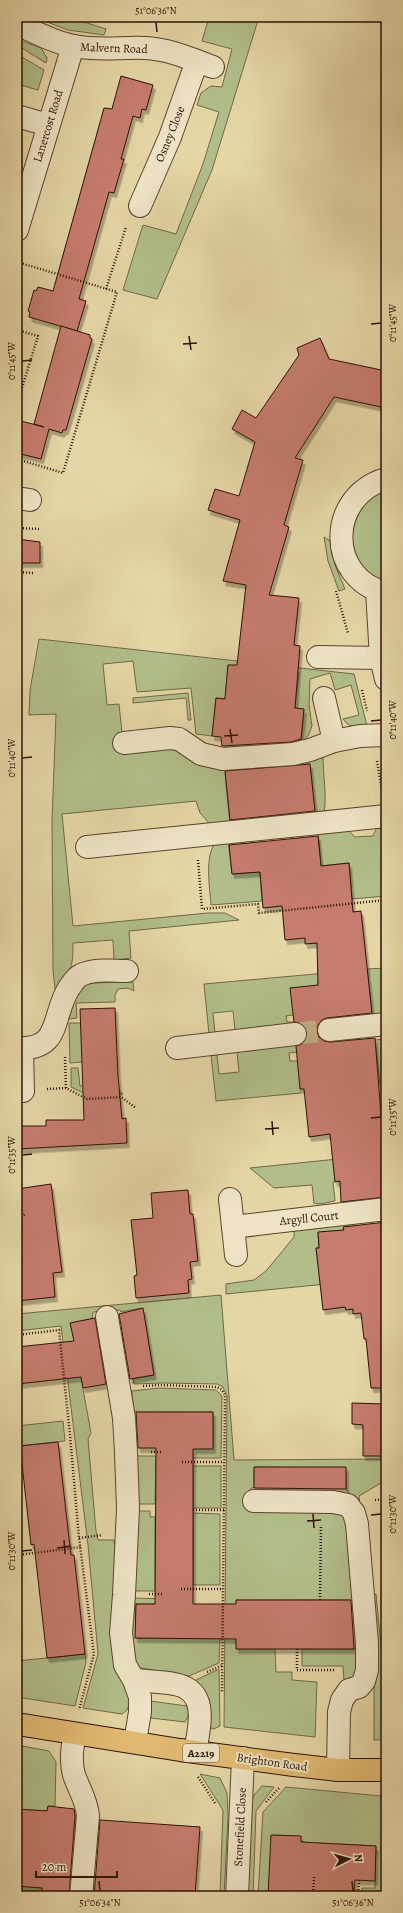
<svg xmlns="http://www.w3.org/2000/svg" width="403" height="1913" viewBox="0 0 403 1913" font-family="Alegreya,serif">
<defs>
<filter id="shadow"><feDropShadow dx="2.5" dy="4.5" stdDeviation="0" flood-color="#0004"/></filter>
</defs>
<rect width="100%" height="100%" fill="#e5d6a6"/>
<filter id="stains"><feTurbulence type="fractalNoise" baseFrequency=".005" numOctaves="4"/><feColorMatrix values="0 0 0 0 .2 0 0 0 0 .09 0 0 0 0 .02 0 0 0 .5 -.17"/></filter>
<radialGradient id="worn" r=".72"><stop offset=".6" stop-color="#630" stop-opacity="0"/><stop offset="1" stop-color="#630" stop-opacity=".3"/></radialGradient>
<g fill="#b1be89" stroke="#706846">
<polygon points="34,17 68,17 106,29 104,35 68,30"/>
<polygon points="209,17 259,17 212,170 157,299 123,290 143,225 176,234 203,164 219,112 197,105 201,93 211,86 222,87 232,49 202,41"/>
<polygon points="17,39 41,48 47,58 46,63 17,45"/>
<polygon points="17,54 44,70 38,90 17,84"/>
<path d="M 386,489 L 386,583 C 379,580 370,576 365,570 C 349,555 347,525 361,507 C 368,498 376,494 386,489 Z"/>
<polygon points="324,537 330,541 335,565 345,589 339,591 328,561"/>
<path d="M 39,639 L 354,674 L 367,726 C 356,727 350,729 343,719 L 359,715 L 351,685 L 335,690 L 330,673 L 310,679 L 309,705 L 312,726 L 309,734 L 301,745 L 304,709 L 295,708 L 299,672 L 228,665 L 225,699 L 216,698 L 212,736 L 196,734 L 191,688 L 137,692 L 133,661 L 103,664 L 107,705 L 119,704 L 122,733 L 116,735 L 119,753 L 170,748 L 179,749 L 203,764 L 221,770 L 323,758 C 323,772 327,800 324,812 L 315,815 L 310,764 L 225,773 L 230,824 L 210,824 L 200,813 L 196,801 L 62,814 L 73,926 L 208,913 L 225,913 L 239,920 L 129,931 L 131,958 L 114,960 L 113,940 L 73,943 C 73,963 72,976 55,989 L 53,970 L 52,821 L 56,714 L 29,715 L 30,690 Z"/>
<polygon points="188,693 191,720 188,720 186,698 133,703 133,698"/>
<polygon points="378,824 381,829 386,875 386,896 352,899 349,863 321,866 318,830 345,827 355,837 373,836"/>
<path d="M 228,838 L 232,874 L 260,872 L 262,901 L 211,905 C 210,889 203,849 219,840 C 221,839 226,839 228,838 Z"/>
<polygon points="386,968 386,1016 374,1016 372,1013 367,969"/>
<polygon points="327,973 332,978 318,979 318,985 293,1015 286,1016 287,1022 294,1022 294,1024 235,1031 233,1011 213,1013 215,1033 209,1034 204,984"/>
<path d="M 133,982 L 134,991 L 128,988 L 118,989 L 115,995 L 115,1002 L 76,1003 L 77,1018 L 69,1019 C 69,1000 74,995 87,983 Z"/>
<polygon points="69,1023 80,1023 81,1029 91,1029 93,1061 70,1063"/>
<polygon points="386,1039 386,1085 380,1085 375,1040"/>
<polygon points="296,1044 297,1052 289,1053 290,1061 298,1061 301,1093 216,1101 211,1055 217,1055 219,1074 239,1072 237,1052"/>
<polygon points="71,1068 78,1068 80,1086 118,1084 119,1091 123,1094 90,1096 71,1087"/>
<polygon points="386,1154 333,1182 335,1201 320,1204 314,1203 312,1185 274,1188 250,1168"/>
<polygon points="349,1224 352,1229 318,1233 319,1248 317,1248 386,1278 226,1294 226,1284 254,1280 266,1271 294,1237 294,1230"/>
<polygon points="221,1295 234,1460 386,1459 386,1480 359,1496 360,1507 346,1489 346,1468 254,1467 254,1488 251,1488 251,1511 335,1512 343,1515 348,1521 354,1600 236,1600 236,1649 275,1649 276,1672 292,1672 292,1680 317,1682 315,1737 224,1727 227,1396 223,1387 217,1384 163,1383 134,1384 133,1379 154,1375 142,1308 121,1312 120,1310 93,1312 92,1319 71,1323 91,1433 88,1439 96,1531 98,1540 114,1540 130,1701 127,1710 122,1714 83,1708 98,1654 88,1545 61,1326 17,1331 17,1314"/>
<polygon points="159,1388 216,1390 222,1396 221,1458 182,1458 182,1449 213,1448 213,1412 132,1412 132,1391"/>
<polygon points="63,1421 65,1441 17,1446 17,1426"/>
<polygon points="136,1456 156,1456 155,1504 136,1504"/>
<rect x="193" y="1466" width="28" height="42"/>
<polygon points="137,1511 150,1511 150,1517 155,1517 155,1591 134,1591"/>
<polygon points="193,1513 220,1514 220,1585 193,1585"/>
<polygon points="369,1594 376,1594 386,1699 386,1740 374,1740 374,1654"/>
<polygon points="133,1598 164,1599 164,1604 135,1604 136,1638 220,1638 219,1663 189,1676 141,1668 135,1665 129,1642"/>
<polygon points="302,1649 357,1649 357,1681 344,1681 343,1666 302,1666"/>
<polygon points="85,1654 86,1662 75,1706 17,1697 17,1661"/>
<polygon points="219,1669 220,1726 214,1729 211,1728 209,1724 194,1681"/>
<path d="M 150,1701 L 187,1706 C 190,1713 188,1717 185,1722 L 151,1718 L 148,1705 Z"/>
<polygon points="17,1745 49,1751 56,1762 55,1806 48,1806 47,1811 17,1809"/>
<polygon points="200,1774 220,1778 227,1793 228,1817 224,1896 220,1896 223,1810"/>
<polygon points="262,1786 274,1787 256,1811 253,1896 246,1896 250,1806 254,1795"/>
<polygon points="286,1787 381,1796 385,1896 362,1896 362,1888 375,1888 376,1846 301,1842 301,1836 272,1835 268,1896 258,1896 263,1812"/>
<polygon points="17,1886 42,1888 42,1896 17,1896"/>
</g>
<g fill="#c67b6e" stroke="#2e1103" filter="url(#shadow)">
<polygon points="121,76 153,85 146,110 142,109 140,118 133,116 121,159 124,159 114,193 109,192 79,299 86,301 77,331 29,317 30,312 28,311 34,290 36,291 38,287 53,291 104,108 112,109"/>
<polygon points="61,326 90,335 90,338 92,339 66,430 63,430 62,433 49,429 41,459 17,453 17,420 44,427 34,424"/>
<polygon points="320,338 329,359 386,371 386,408 334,397 295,458 303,460 284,525 289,527 269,595 299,598 294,645 300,646 295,708 304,709 301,739 291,742 222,746 221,737 212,736 216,698 225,699 228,665 237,665 246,585 223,581 240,520 208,510 215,489 239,496 255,442 232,429 242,410 256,418 299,355 297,348"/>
<polygon points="17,539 40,542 40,563 17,563"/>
<polygon points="310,764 315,811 230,820 225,771"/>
<polygon points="318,836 321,866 349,863 353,912 361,911 372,1013 327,1018 322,1020 318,1025 317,1032 319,1037 324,1041 330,1042 375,1038 382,1128 386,1127 386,1197 341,1202 340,1181 335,1182 330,1134 309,1137 304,1089 300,1089 296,1046 302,1044 306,1039 307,1032 305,1026 300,1023 294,1022 290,988 318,985 317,943 305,944 305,938 285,940 282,906 263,908 260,872 232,874 229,845"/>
<polygon points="115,1008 118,1076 122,1119 126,1118 127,1143 17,1149 17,1126 46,1126 46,1120 84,1120 80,1009"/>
<polygon points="51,1184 62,1272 53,1273 55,1297 17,1301 17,1189"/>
<polygon points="188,1190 190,1214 193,1214 198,1261 190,1262 192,1279 188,1280 189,1293 136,1298 134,1276 137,1275 131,1220 153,1218 151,1193"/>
<polygon points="386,1222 386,1388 371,1388 366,1339 364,1339 361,1313 353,1314 353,1309 346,1310 345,1307 323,1310 316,1248 319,1248 318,1232 344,1230 343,1227"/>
<polygon points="143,1308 154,1375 130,1379 119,1314"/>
<polygon points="95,1318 106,1384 83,1388 81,1377 17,1384 17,1347 74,1341 70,1323"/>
<polygon points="352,1403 386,1404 386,1456 363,1456 363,1425 352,1424"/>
<polygon points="136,1412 213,1412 213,1449 193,1449 193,1604 236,1604 236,1600 351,1600 354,1649 236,1649 236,1639 135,1638 136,1604 155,1604 156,1448 138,1448"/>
<polygon points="58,1442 71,1555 74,1555 85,1654 47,1658 34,1544 31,1545 20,1446"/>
<polygon points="254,1467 346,1467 346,1489 254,1488"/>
<polygon points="48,1806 74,1809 75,1816 69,1896 42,1896 42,1888 17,1886 17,1809 47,1811"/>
<polygon points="100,1820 200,1827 195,1896 94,1896"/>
<polygon points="271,1835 301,1836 301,1842 376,1846 375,1881 355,1880 354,1896 268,1896"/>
</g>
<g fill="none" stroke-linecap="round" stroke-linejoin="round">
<polyline stroke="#c0af85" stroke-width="22" stroke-dasharray="22 11" stroke-linecap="butt" points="295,1034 329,1030"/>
<g stroke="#5c422c" stroke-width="24">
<g id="minor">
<path d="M 17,24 C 35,32 55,43 74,46 C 98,51 121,47 145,48 C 169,49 191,59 213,67"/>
<polyline points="17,116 48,125"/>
<polyline points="140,206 170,137 197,61"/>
<polyline points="17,230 73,46"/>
<path d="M 386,479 C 327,496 326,578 386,593"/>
<polyline points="17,498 30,500"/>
<polyline points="377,591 381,658 386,679"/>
<polyline points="318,657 381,658"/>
<polyline points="324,698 334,741 360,736 386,735"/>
<polyline points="124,743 170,738 179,739 201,754 223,759 293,754 310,750 334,741"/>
<polyline points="87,847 386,816"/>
<polyline points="329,1030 386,1024"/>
<path d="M 17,1048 C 62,1051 51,1016 69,988 C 72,984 76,977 81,975 C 94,968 113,971 127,971"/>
<polyline points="177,1048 295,1034"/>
<polyline points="22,1049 23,1091"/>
<polyline points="230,1199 236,1255"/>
<polyline points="233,1227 386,1209"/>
<polyline points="107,1317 124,1418 126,1452 128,1508 124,1595 121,1633 125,1665 134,1680 140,1697 140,1712 135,1742"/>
<polyline points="254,1501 333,1502 348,1505 354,1513 357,1524 367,1643 367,1670 364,1681 359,1687 349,1690 342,1700 339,1712 338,1770"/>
<path d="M 134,1680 C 148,1682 175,1681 186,1688 C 208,1700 198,1733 195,1752"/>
<path d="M 75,1734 C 72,1747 70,1761 74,1775 C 79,1789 87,1801 88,1816 L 81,1896"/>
<polyline points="237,1896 243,1758"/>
</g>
</g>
<g stroke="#2e1103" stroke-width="24">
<polyline id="major" points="17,1724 180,1750 294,1765 338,1770 386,1770"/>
</g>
<g stroke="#2e1103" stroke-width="2.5" stroke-dasharray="1 2" stroke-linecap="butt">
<polyline points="77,17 92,22"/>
<polyline points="17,262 117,292 63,473 17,459"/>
<polyline points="106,289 126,227"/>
<polyline points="17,330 38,336 17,404"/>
<polyline points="17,528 39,529"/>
<polyline points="17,572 34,573"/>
<polyline points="336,591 348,633"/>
<polyline points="362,690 367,711"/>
<polyline points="377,761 382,791"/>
<polyline points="198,860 202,909 258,904 259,913 386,900"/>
<polyline points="65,1057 66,1088"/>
<polyline points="47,1089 66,1088 87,1099 121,1097 136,1108"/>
<polyline points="17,1221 25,1214"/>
<polyline points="17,1269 23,1269"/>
<polyline points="17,1335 59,1330 70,1435 79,1538 94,1654 79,1710"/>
<polyline points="143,1386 160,1385 217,1387 222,1390 225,1395 222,1693"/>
<polyline points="151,1452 163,1452"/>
<polyline points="182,1462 224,1462"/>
<polyline points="375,1500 386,1499"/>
<polyline points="193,1510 224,1510"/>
<polyline points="79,1538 102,1535"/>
<polyline points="17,1555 81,1547"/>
<polyline points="181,1589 223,1589"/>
<polyline points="149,1594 164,1594"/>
<polyline points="320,1600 321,1526"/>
<polyline points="297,1649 297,1670 334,1670"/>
<polyline points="207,1672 223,1665"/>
<polyline points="198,1777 215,1803"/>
<polyline points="266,1802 279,1788"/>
<polyline points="313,1896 314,1877"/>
<polyline points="358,1896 359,1880"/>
</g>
<use href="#minor" stroke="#eee4c5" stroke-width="22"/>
<use href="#major" stroke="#e2bb73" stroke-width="22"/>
</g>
<path fill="none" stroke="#2e1103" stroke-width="1.5" d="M 156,22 L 157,32M 371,324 L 381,323M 189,336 L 191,350M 183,344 L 197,343M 22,361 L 32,360M 371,721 L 381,720M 230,729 L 232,743M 224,736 L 238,735M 22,758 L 32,757M 371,1118 L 381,1117M 272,1121 L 273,1135M 265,1129 L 279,1128M 22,1155 L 32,1154M 313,1514 L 314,1528M 371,1515 L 381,1514M 307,1521 L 321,1520M 64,1540 L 65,1554M 57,1548 L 71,1546M 22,1551 L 32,1550M 99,1881 L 100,1891M 352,1881 L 353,1891"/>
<g text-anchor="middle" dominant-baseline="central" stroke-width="4" stroke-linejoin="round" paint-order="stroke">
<rect fill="#eee4c5" stroke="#68503d" stroke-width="1" x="183" y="1744" width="36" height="18" rx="3"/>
<g font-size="11" font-weight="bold" fill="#2e1103">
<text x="201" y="1753">A2219</text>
</g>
<g font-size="12" fill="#2e1103" stroke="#eee4c5">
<text transform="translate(114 48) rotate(2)">Malvern Road</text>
<text transform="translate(48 126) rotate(-73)">Lanercost Road</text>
<text transform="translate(170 134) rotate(-68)">Osney Close</text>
<text transform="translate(309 1218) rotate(-6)">Argyll Court</text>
<text transform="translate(272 1762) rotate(8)">Brighton Road</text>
<text transform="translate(240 1827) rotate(-87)">Stonefield Close</text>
</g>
</g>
<rect width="403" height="1913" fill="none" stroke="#e5d6a6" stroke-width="44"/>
<g transform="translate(349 1859) rotate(84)" stroke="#eee4c5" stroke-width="3" paint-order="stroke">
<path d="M0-3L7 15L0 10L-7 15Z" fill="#2e1103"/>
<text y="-6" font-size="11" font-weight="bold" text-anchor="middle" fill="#2e1103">N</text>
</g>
<path d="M36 1871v6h81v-6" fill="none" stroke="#2e1103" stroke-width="2"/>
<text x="42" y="1871" font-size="12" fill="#2e1103" stroke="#eee4c5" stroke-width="3" paint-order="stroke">20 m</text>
<rect x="22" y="22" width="359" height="1869" fill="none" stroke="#2e1103" stroke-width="1.5"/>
<g font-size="10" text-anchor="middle" fill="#2e1103">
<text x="156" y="14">51°06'36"N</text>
<text transform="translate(392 323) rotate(-90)" y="4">0°11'45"W</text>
<text transform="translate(11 361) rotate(-90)" y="4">0°11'45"W</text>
<text transform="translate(392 720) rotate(-90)" y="4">0°11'40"W</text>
<text transform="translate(11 758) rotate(-90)" y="4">0°11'40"W</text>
<text transform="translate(392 1117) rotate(-90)" y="4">0°11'35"W</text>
<text transform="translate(11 1155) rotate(-90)" y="4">0°11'35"W</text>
<text transform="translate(392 1514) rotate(-90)" y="4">0°11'30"W</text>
<text transform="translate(11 1551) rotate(-90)" y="4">0°11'30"W</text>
<text x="100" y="1906">51°06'34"N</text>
<text x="353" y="1906">51°06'36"N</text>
</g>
<rect width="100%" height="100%" filter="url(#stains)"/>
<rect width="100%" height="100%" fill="url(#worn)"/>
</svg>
